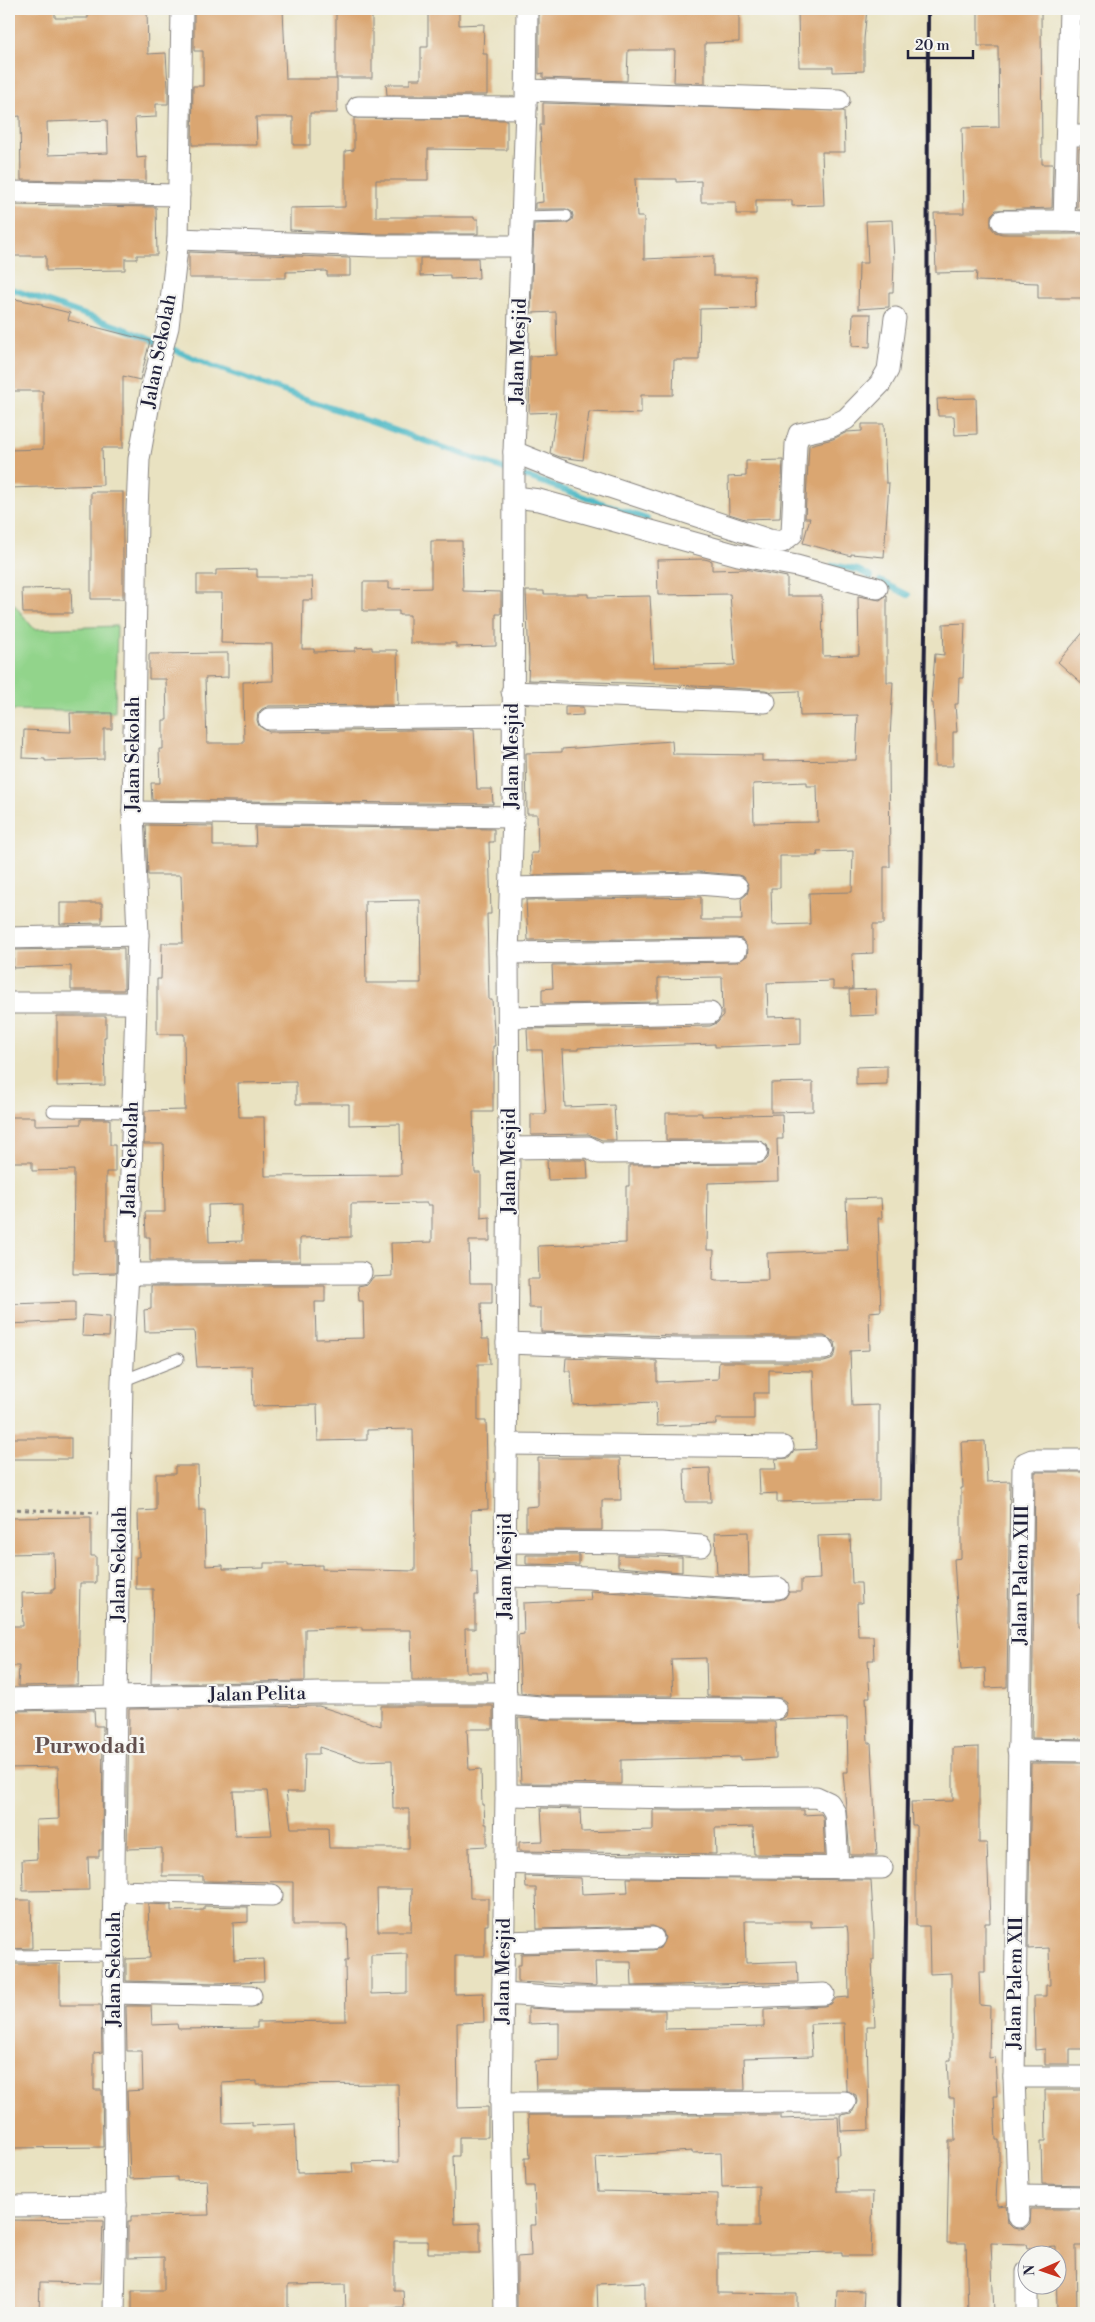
<svg xmlns="http://www.w3.org/2000/svg" width="1095" height="2322" viewBox="0 0 1095 2322" font-family="'Libre Bodoni',serif">
<rect width="100%" height="100%" fill="#f6f6f2"/>
<filter id="ink" filterUnits="userSpaceOnUse"><feTurbulence type="fractalNoise" baseFrequency=".02" numOctaves="2"/><feDisplacementMap in="SourceGraphic" scale="10" xChannelSelector="R" yChannelSelector="G"/><feConvolveMatrix kernelMatrix="1 2 1 2 8 2 1 2 1" color-interpolation-filters="sRGB"/></filter>
<filter id="wash" filterUnits="userSpaceOnUse"><feTurbulence type="fractalNoise" baseFrequency=".0096" numOctaves="4" result="noise"/><feDisplacementMap in="SourceGraphic" scale="20" xChannelSelector="R" yChannelSelector="G"/><feGaussianBlur stdDeviation="1.12" result="paint"/><feColorMatrix in="noise" values="0 0 0 0 0 0 0 0 0 0 0 0 0 0 0 0 0 1.4 0 .05"/><feComposite in="paint" operator="in"/></filter>
<g filter="url(#wash)">
<rect width="100%" height="100%" fill="#e9e2c1"/>
<polygon fill="#92d48b" stroke="#5a7b63" points="9,598 34,629 117,626 115,712 9,710"/>
<g fill="none" stroke-linecap="round" stroke-linejoin="round">
<g stroke="#4bb8c5" stroke-width="6">
<polyline points="9,288 128,330 212,366 647,519"/>
<polyline points="833,565 858,570 871,577"/>
<polyline points="880,581 908,595"/>
</g>
</g>
<g id="blocks">
<g fill="#daa671" fill-rule="evenodd">
<path d="M 9,9 L 55,9 L 55,18 L 88,18 L 88,9 L 147,9 L 148,54 L 166,53 L 168,87 L 168,104 L 156,104 L 156,117 L 135,118 L 137,158 L 146,157 L 146,182 L 21,180 L 20,116 L 9,117 ZM 107,120 L 108,153 L 48,155 L 47,122 Z"/>
<polygon points="194,9 283,9 286,79 337,79 337,113 310,113 310,145 293,145 293,117 256,117 257,145 192,145 193,86 203,86 203,51 194,51"/>
<rect x="336" y="9" width="36" height="69"/>
<polygon points="428,9 459,9 459,25 484,24 483,54 487,54 487,95 387,95 386,84 410,84 410,79 421,79 421,47 428,47"/>
<polygon points="539,9 739,9 739,42 705,43 705,83 674,82 675,50 628,50 627,81 543,78 543,73 539,74"/>
<polygon points="798,9 867,9 864,39 864,71 833,72 833,67 799,67"/>
<polygon points="978,9 1041,9 1042,164 1053,164 1052,208 996,210 991,215 991,227 995,232 1002,234 1085,234 1085,298 1038,298 1038,283 976,281 977,272 936,273 934,213 964,213 962,128 999,127 998,46 978,46"/>
<polygon points="543,103 844,111 845,152 822,152 824,205 792,206 792,200 756,200 756,214 736,214 736,202 701,202 701,181 676,182 676,179 635,179 637,217 644,217 644,259 713,256 713,276 754,276 755,308 700,309 699,360 674,360 673,395 641,395 641,414 589,412 583,460 560,457 550,453 556,412 529,413 530,356 557,355 556,312 531,313 534,224 567,223 572,220 573,216 572,212 566,209 535,209 535,203 543,202 540,125 543,125"/>
<polygon points="354,118 507,120 507,150 428,149 428,180 376,180 376,217 474,217 474,219 478,219 478,234 374,234 290,230 290,208 345,207 345,151 354,150"/>
<polygon points="1086,148 1086,203 1084,203 1084,209 1077,209 1079,148"/>
<polygon points="10,205 156,207 157,255 137,255 137,259 125,259 125,270 46,271 46,256 11,256"/>
<polygon points="892,220 894,260 893,292 889,292 889,307 858,309 859,263 868,263 866,221"/>
<polygon points="189,252 350,258 350,276 327,276 327,271 286,272 286,278 189,278"/>
<polygon points="420,258 478,258 479,278 450,279 450,275 420,276"/>
<polygon points="9,298 42,304 42,306 70,313 68,320 150,341 140,380 123,376 123,448 102,448 103,485 9,488 9,450 43,449 43,391 9,391"/>
<polygon points="853,314 871,314 870,347 852,346"/>
<polygon points="976,398 977,434 955,435 954,416 938,416 937,399"/>
<polygon points="862,424 884,424 886,483 889,483 884,557 851,554 851,556 803,543 810,518 805,518 809,445 833,439 847,432 862,431"/>
<polygon points="783,460 780,518 745,519 729,514 728,477 746,476 746,461"/>
<rect x="91" y="492" width="32" height="107"/>
<polygon points="431,541 462,541 463,591 501,592 501,614 496,614 496,646 456,647 456,643 410,643 410,615 399,615 399,611 363,611 363,582 389,582 389,589 431,588"/>
<path d="M 704,559 L 712,561 L 712,570 L 745,569 L 787,577 L 787,596 L 822,596 L 823,656 L 859,655 L 858,596 L 880,600 L 887,595 L 887,682 L 893,682 L 889,757 L 890,867 L 884,867 L 884,924 L 873,924 L 873,953 L 852,954 L 853,989 L 833,989 L 833,981 L 767,983 L 768,1017 L 801,1016 L 801,1044 L 750,1046 L 715,1047 L 715,1044 L 578,1048 L 578,1050 L 562,1050 L 565,1107 L 614,1105 L 616,1140 L 602,1140 L 588,1134 L 531,1135 L 531,1114 L 546,1114 L 542,1050 L 528,1050 L 527,1029 L 710,1026 L 717,1023 L 723,1016 L 722,977 L 658,978 L 658,1002 L 542,1004 L 542,989 L 553,988 L 552,965 L 736,962 L 747,956 L 748,949 L 742,939 L 736,938 L 528,940 L 526,900 L 701,897 L 701,920 L 742,920 L 741,899 L 747,894 L 749,887 L 744,877 L 738,875 L 699,872 L 532,875 L 531,853 L 538,853 L 537,814 L 527,814 L 526,753 L 562,752 L 562,749 L 672,741 L 673,754 L 762,755 L 762,761 L 856,760 L 858,715 L 800,716 L 799,691 L 773,692 L 765,690 L 659,684 L 528,680 L 529,659 L 526,591 L 544,591 L 544,594 L 588,594 L 588,597 L 650,596 L 654,667 L 735,665 L 730,594 L 658,595 L 657,560 ZM 807,782 L 807,786 L 817,786 L 818,822 L 754,823 L 753,784 ZM 853,851 L 852,892 L 809,893 L 810,924 L 772,925 L 771,888 L 780,888 L 780,856 L 818,856 L 817,852 Z"/>
<polygon points="257,569 257,577 312,577 313,600 303,600 302,649 314,649 314,652 355,651 355,648 372,647 372,650 397,650 398,705 269,706 262,709 258,713 257,720 259,726 269,732 474,729 477,789 492,789 493,804 152,800 151,783 160,783 159,749 163,749 163,720 167,720 166,679 149,679 149,654 228,653 228,677 205,678 207,743 244,743 243,682 273,681 272,644 221,643 222,593 197,593 197,575 216,575 216,570"/>
<polygon points="71,588 72,613 23,613 22,589"/>
<polygon points="965,623 963,678 959,678 958,704 955,704 957,732 953,732 953,766 935,766 935,739 933,703 931,703 935,654 944,655 943,624"/>
<polygon points="1086,629 1086,687 1058,662"/>
<polygon points="565,707 583,707 583,715 565,716"/>
<polygon points="70,713 112,713 112,729 104,729 104,759 45,761 45,759 23,758 24,730 71,732"/>
<path d="M 146,825 L 213,826 L 213,846 L 256,846 L 255,826 L 494,829 L 494,842 L 489,842 L 491,914 L 487,914 L 489,1000 L 492,1000 L 495,1046 L 493,1046 L 493,1112 L 473,1112 L 475,1173 L 481,1173 L 481,1218 L 490,1217 L 490,1241 L 469,1241 L 470,1283 L 492,1283 L 492,1303 L 481,1303 L 482,1339 L 489,1339 L 490,1364 L 478,1364 L 478,1421 L 486,1421 L 488,1509 L 471,1510 L 472,1572 L 477,1572 L 478,1595 L 475,1595 L 475,1629 L 465,1629 L 466,1672 L 487,1672 L 488,1680 L 412,1680 L 411,1630 L 362,1630 L 362,1627 L 305,1629 L 305,1681 L 151,1684 L 153,1589 L 136,1589 L 136,1557 L 139,1557 L 138,1511 L 156,1510 L 156,1474 L 175,1474 L 175,1466 L 198,1466 L 199,1510 L 205,1510 L 206,1566 L 223,1565 L 223,1569 L 264,1568 L 264,1563 L 288,1563 L 288,1566 L 322,1565 L 322,1569 L 415,1571 L 415,1538 L 413,1429 L 367,1430 L 367,1440 L 318,1441 L 317,1405 L 253,1406 L 252,1366 L 197,1367 L 194,1331 L 145,1332 L 144,1310 L 151,1309 L 151,1286 L 325,1286 L 325,1302 L 315,1302 L 316,1339 L 364,1338 L 363,1301 L 359,1301 L 358,1286 L 368,1284 L 373,1277 L 392,1276 L 391,1243 L 432,1242 L 432,1205 L 427,1205 L 427,1203 L 351,1204 L 351,1237 L 300,1238 L 300,1261 L 150,1261 L 150,1237 L 146,1237 L 145,1212 L 165,1212 L 164,1144 L 144,1144 L 145,1111 L 185,1110 L 184,1034 L 157,1034 L 157,979 L 161,979 L 162,943 L 183,943 L 181,875 L 148,875 ZM 420,900 L 421,983 L 366,983 L 365,901 ZM 296,1082 L 296,1104 L 349,1104 L 349,1125 L 400,1124 L 401,1175 L 265,1176 L 264,1117 L 239,1117 L 238,1083 ZM 242,1204 L 242,1241 L 209,1242 L 208,1205 Z"/>
<polygon points="60,903 102,903 102,923 60,924"/>
<polygon points="124,948 124,990 71,990 71,966 13,968 14,950"/>
<polygon points="876,989 877,1015 850,1016 849,990"/>
<polygon points="57,1016 106,1016 106,1037 104,1037 105,1085 57,1086"/>
<polygon points="887,1066 887,1084 856,1085 856,1067"/>
<polygon points="813,1082 813,1111 771,1112 771,1083"/>
<polygon points="666,1113 702,1113 702,1116 782,1114 783,1139 777,1139 778,1181 708,1183 707,1250 714,1250 713,1280 716,1281 768,1280 767,1253 848,1250 846,1199 881,1198 882,1218 878,1218 881,1311 869,1312 870,1350 850,1351 852,1406 879,1405 879,1500 777,1502 777,1493 760,1494 759,1469 776,1469 775,1459 789,1458 795,1450 816,1449 813,1371 769,1370 769,1393 754,1393 754,1419 716,1419 716,1424 657,1426 656,1402 573,1405 571,1371 565,1371 566,1358 657,1361 657,1382 718,1379 719,1362 824,1362 831,1360 835,1355 836,1349 835,1342 824,1336 675,1336 541,1332 541,1308 529,1308 528,1279 539,1279 538,1246 626,1243 626,1186 629,1186 629,1165 757,1164 764,1162 768,1158 769,1151 767,1145 757,1140 666,1140"/>
<polygon points="9,1117 35,1117 35,1125 81,1124 81,1119 110,1119 110,1145 115,1145 115,1172 106,1172 106,1241 116,1241 116,1273 73,1274 74,1170 32,1171 32,1162 9,1162"/>
<polygon points="547,1160 585,1160 587,1161 588,1179 548,1180"/>
<polygon points="75,1302 75,1321 9,1324 9,1304"/>
<polygon points="83,1315 110,1317 109,1337 82,1336"/>
<rect x="9" y="1438" width="62" height="21"/>
<polygon points="985,1441 987,1482 1010,1481 1007,1687 986,1688 985,1668 961,1670 954,1559 961,1558 961,1488 963,1488 961,1442"/>
<polygon points="538,1458 620,1458 621,1500 602,1500 602,1530 526,1530 526,1507 538,1506"/>
<polygon points="710,1468 711,1502 685,1502 684,1469"/>
<polygon points="1035,1472 1086,1472 1086,1537 1082,1537 1082,1594 1078,1594 1078,1627 1086,1627 1086,1739 1032,1738"/>
<polygon points="91,1517 91,1556 96,1556 96,1583 80,1583 78,1685 18,1686 19,1666 9,1666 9,1626 23,1626 22,1593 52,1592 52,1589 55,1589 54,1553 9,1554 9,1518"/>
<polygon points="748,1532 749,1576 717,1574 715,1533"/>
<polygon points="850,1535 852,1583 861,1583 862,1603 857,1603 858,1636 873,1636 874,1660 868,1660 870,1697 866,1697 868,1743 871,1743 877,1855 850,1855 843,1772 848,1772 847,1718 779,1720 786,1716 787,1710 786,1702 781,1698 707,1696 706,1658 671,1659 673,1696 552,1696 521,1693 518,1635 524,1634 523,1603 591,1600 590,1591 751,1601 779,1600 785,1598 789,1592 801,1592 801,1580 820,1579 818,1536"/>
<polygon points="526,1555 579,1555 579,1565 526,1564"/>
<polygon points="618,1555 682,1557 682,1572 618,1567"/>
<path d="M 319,1706 L 381,1726 L 381,1706 L 493,1706 L 493,1729 L 467,1729 L 469,1770 L 481,1769 L 482,1805 L 484,1805 L 485,1824 L 487,1824 L 487,1846 L 469,1847 L 470,1898 L 488,1898 L 488,1925 L 485,1925 L 485,1956 L 455,1956 L 455,1994 L 483,1993 L 484,2022 L 457,2023 L 458,2108 L 488,2107 L 488,2137 L 459,2137 L 459,2156 L 453,2156 L 455,2224 L 480,2223 L 480,2253 L 428,2253 L 428,2241 L 394,2241 L 394,2290 L 403,2290 L 404,2308 L 365,2309 L 365,2313 L 346,2313 L 345,2284 L 288,2285 L 288,2313 L 132,2313 L 132,2290 L 164,2290 L 164,2257 L 128,2258 L 128,2221 L 131,2221 L 131,2216 L 209,2215 L 207,2180 L 177,2181 L 177,2177 L 130,2179 L 127,2091 L 143,2090 L 142,2051 L 127,2051 L 126,2006 L 151,2006 L 152,2025 L 177,2024 L 178,2029 L 257,2028 L 257,2022 L 346,2021 L 345,1961 L 348,1961 L 347,1925 L 293,1925 L 293,1882 L 203,1881 L 203,1876 L 162,1876 L 162,1848 L 127,1849 L 129,1709 ZM 319,1747 L 361,1761 L 392,1760 L 393,1809 L 409,1809 L 409,1848 L 329,1848 L 328,1828 L 291,1828 L 286,1792 L 304,1792 L 305,1754 L 319,1754 ZM 233,1791 L 267,1791 L 272,1835 L 235,1836 ZM 377,1889 L 412,1889 L 411,1931 L 378,1931 ZM 407,1954 L 407,1993 L 371,1994 L 371,1955 ZM 257,2081 L 257,2085 L 398,2084 L 399,2162 L 352,2163 L 353,2172 L 297,2173 L 295,2124 L 252,2126 L 252,2122 L 223,2123 L 222,2083 Z"/>
<polygon points="94,1710 95,1726 103,1726 102,1850 99,1850 99,1857 88,1857 89,1890 23,1891 22,1860 37,1859 36,1820 59,1819 58,1767 9,1768 9,1711"/>
<polygon points="518,1718 551,1720 775,1722 776,1758 741,1760 741,1757 621,1760 621,1784 521,1783"/>
<polygon points="979,1747 979,1843 987,1843 990,1923 985,1923 985,1972 979,1972 980,2005 990,2006 989,2058 995,2057 997,2096 994,2096 996,2140 999,2140 999,2166 998,2166 996,2200 997,2200 997,2206 1006,2205 1008,2223 1013,2228 1019,2229 1025,2228 1030,2223 1031,2209 1086,2209 1086,2246 1076,2246 1077,2313 1057,2313 1056,2247 1027,2249 1026,2244 991,2243 994,2313 968,2313 966,2243 947,2243 949,2141 955,2141 954,2098 949,2098 947,2060 951,2060 951,1973 930,1974 929,1926 916,1926 916,1825 912,1825 911,1802 953,1801 953,1748"/>
<polygon points="1031,1763 1086,1763 1086,2049 1070,2049 1070,2064 1045,2064 1045,2049 1035,2050 1034,1996 1046,1996 1046,1985 1050,1985 1049,1948 1028,1949"/>
<polygon points="541,1808 580,1809 581,1832 653,1830 653,1810 804,1810 804,1815 821,1814 823,1817 825,1855 754,1854 753,1827 715,1828 716,1854 519,1851 519,1842 543,1841"/>
<polygon points="525,1876 581,1878 582,1894 628,1892 627,1878 871,1880 874,1933 874,1960 872,1960 875,2026 867,2026 869,2130 841,2131 840,2115 852,2113 857,2102 856,2095 846,2090 844,2023 810,2024 812,2056 744,2058 745,2090 536,2090 535,2061 559,2060 559,2023 528,2024 528,2008 562,2010 665,2010 665,2029 764,2027 764,2009 824,2006 831,2004 836,1998 849,1997 848,1933 847,1926 811,1927 811,1921 745,1921 746,1963 797,1961 798,1982 632,1986 631,1962 595,1962 596,1986 518,1982 518,1965 521,1965 521,1954 653,1950 660,1948 665,1938 663,1931 653,1926 537,1929 536,1888 526,1888"/>
<polygon points="9,1900 31,1900 32,1948 9,1949"/>
<polygon points="148,1904 171,1905 171,1911 204,1910 204,1906 248,1907 248,1922 233,1923 234,1960 263,1959 264,1981 217,1983 126,1981 126,1959 150,1958"/>
<polygon points="9,1964 60,1964 60,2005 101,2005 102,2052 94,2053 94,2090 102,2090 103,2147 9,2148"/>
<polygon points="1086,2090 1086,2185 1042,2184 1041,2141 1046,2141 1045,2090"/>
<path d="M 528,2115 L 781,2115 L 781,2119 L 838,2117 L 840,2155 L 836,2155 L 837,2192 L 873,2192 L 871,2256 L 842,2256 L 842,2252 L 718,2254 L 718,2293 L 797,2294 L 797,2313 L 645,2313 L 645,2282 L 597,2284 L 598,2313 L 517,2313 L 517,2257 L 531,2256 L 530,2225 L 536,2225 L 534,2186 L 526,2186 L 525,2158 L 530,2158 ZM 692,2151 L 692,2153 L 721,2152 L 722,2187 L 759,2186 L 759,2227 L 718,2227 L 718,2194 L 598,2191 L 596,2157 Z"/>
<polygon points="9,2220 103,2221 101,2283 40,2282 39,2313 9,2313"/>
<polygon points="837,2290 864,2291 863,2313 836,2313"/>
</g>
</g>
</g>
<g filter="url(#ink)">
<use href="#blocks" fill-opacity="0" stroke="#86827e" stroke-width="1"/>
<g fill="none" stroke-linecap="round" stroke-linejoin="round">
<g stroke="#86827e" stroke-width="13">
<g id="service">
<polyline points="521,217 566,216"/>
<polyline points="53,1111 132,1112"/>
<polyline points="122,1381 178,1359"/>
<polyline points="9,1956 113,1955"/>
</g>
</g>
<g stroke="#86827e" stroke-width="23">
<g id="minor">
<polyline points="1070,9 1064,221 1086,222"/>
<polyline points="526,90 839,100"/>
<polyline points="358,107 526,108"/>
<polyline points="1067,135 1086,135"/>
<polyline points="9,192 179,195"/>
<polyline points="1002,221 1064,221"/>
<polyline points="178,239 374,246 521,246"/>
<polyline points="514,452 559,470 769,540 782,542 792,534 796,444 799,434 830,427 846,419 880,384 888,370 895,318"/>
<polyline points="515,497 539,500 738,555 797,566 877,588"/>
<polyline points="512,692 765,702"/>
<polyline points="269,719 513,716"/>
<polyline points="133,812 513,817"/>
<polyline points="510,888 698,884 737,887"/>
<polyline points="9,938 138,935"/>
<polyline points="508,953 736,950"/>
<polyline points="9,1003 136,1003"/>
<polyline points="509,1017 710,1013"/>
<polyline points="509,1148 588,1147 599,1153 757,1152"/>
<polyline points="128,1274 361,1273"/>
<polyline points="507,1343 675,1349 824,1349"/>
<polyline points="506,1444 783,1447"/>
<polyline points="505,1542 661,1543 701,1546"/>
<polyline points="505,1576 589,1578 752,1589 778,1588"/>
<polyline points="9,1699 321,1693 506,1693"/>
<polyline points="506,1704 551,1708 775,1709"/>
<polyline points="1018,1750 1086,1751"/>
<polyline points="506,1795 681,1798 816,1797 829,1803 835,1813 838,1868"/>
<path d="M 505,1863 C 631,1868 756,1866 882,1868"/>
<polyline points="115,1891 272,1895"/>
<polyline points="503,1942 653,1938"/>
<polyline points="113,1993 251,1996"/>
<polyline points="503,1994 562,1998 718,1998 824,1994"/>
<polyline points="1014,2077 1086,2077"/>
<polyline points="501,2103 845,2102"/>
<polyline points="1019,2196 1086,2197"/>
<polyline points="9,2206 116,2205"/>
<polyline points="1019,2217 1014,2077 1023,1468 1025,1463 1032,1460 1086,1460"/>
<polyline points="114,2313 116,2205 113,1955 116,1698 122,1381 128,1274 138,935 133,812 137,511 139,459 152,387 168,327 178,239 182,9"/>
<polyline points="505,2313 501,2103 506,1795 505,1576 509,1148 508,953 513,817 514,452 526,108 527,9"/>
<polyline points="1027,2313 1027,2272"/>
</g>
</g>
<polyline stroke="#86827e" stroke-width="3" stroke-dasharray="4 4" stroke-linecap="butt" points="9,1509 98,1513"/>
<use href="#service" stroke="#fff" stroke-width="11"/>
<use href="#minor" stroke="#fff" stroke-width="21"/>
<polyline stroke="#22223b" stroke-width="4" points="899,2313 927,505 928,9"/>
</g>
</g>
<g text-anchor="middle" dominant-baseline="central" stroke-width="4.5" stroke-linejoin="round" paint-order="stroke">
<g font-size="19" fill="#22223b" stroke="#f6f6f2">
<text transform="translate(159 351) rotate(-79)">Jalan Sekolah</text>
<text transform="translate(518 351) rotate(-88)">Jalan Mesjid</text>
<text transform="translate(133 754) rotate(-90)">Jalan Sekolah</text>
<text transform="translate(512 756) rotate(-90)">Jalan Mesjid</text>
<text transform="translate(130 1159) rotate(-88)">Jalan Sekolah</text>
<text transform="translate(509 1161) rotate(-90)">Jalan Mesjid</text>
<text transform="translate(119 1564) rotate(-89)">Jalan Sekolah</text>
<text transform="translate(505 1566) rotate(-90)">Jalan Mesjid</text>
<text transform="translate(1021 1575) rotate(-89)">Jalan Palem XIII</text>
<text transform="translate(257 1694) rotate(-1)">Jalan Pelita</text>
<text transform="translate(114 1969) rotate(-90)">Jalan Sekolah</text>
<text transform="translate(503 1971) rotate(-89)">Jalan Mesjid</text>
<text transform="translate(1015 1983) rotate(-89)">Jalan Palem XII</text>
</g>
<g font-size="21" font-weight="bold" fill="#62504e" stroke="#f6f6f2">
<text x="90" y="1747">Purwodadi</text>
</g>
</g>
<rect width="1095" height="2322" fill="none" stroke="#f6f6f2" stroke-width="30"/>
<g transform="translate(1042 2270) rotate(268)"><circle r="24" fill="#f6f6f2" stroke="#a1a1a9"/>
<path d="M0-4L9 19L0 12L-9 19Z" fill="#c8321e"/>
<text y="-8" font-size="14" font-weight="bold" text-anchor="middle" fill="#22223b">N</text>
</g>
<path d="M908 50v8h65v-8" fill="none" stroke="#22223b" stroke-width="2.5"/>
<text x="915" y="50" font-size="15" fill="#22223b" stroke="#f6f6f2" stroke-width="4" paint-order="stroke">20 m</text>
</svg>
